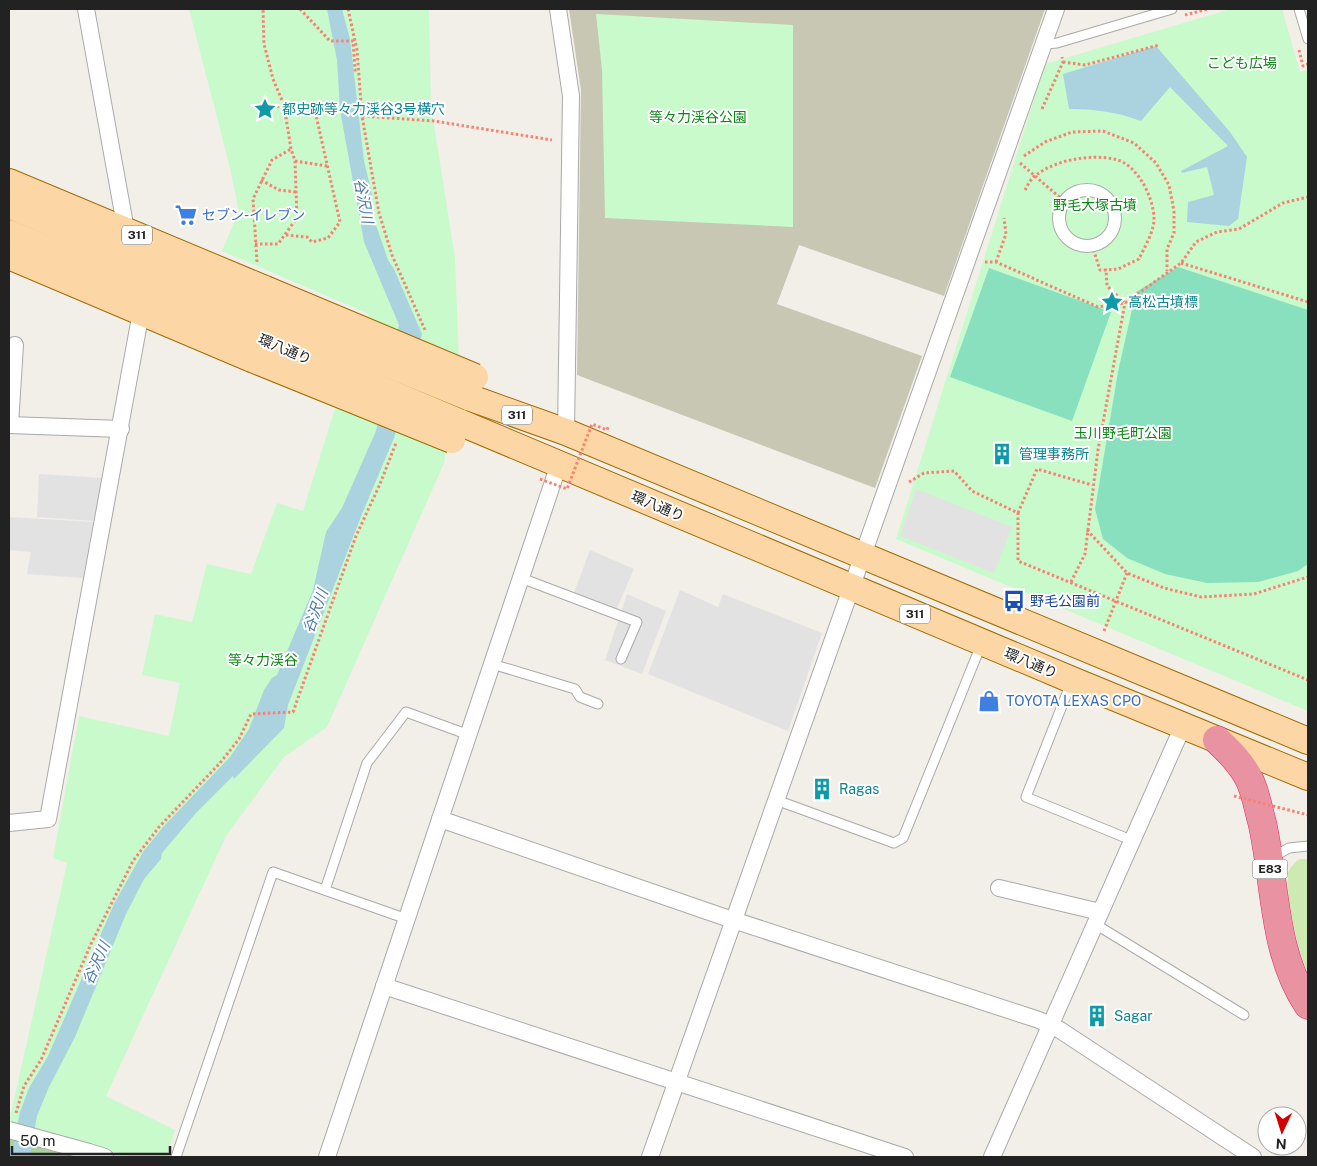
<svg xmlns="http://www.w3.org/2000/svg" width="1317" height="1166" viewBox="0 0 1317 1166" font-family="'Public Sans','Noto Sans JP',sans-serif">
<rect width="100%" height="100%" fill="#f2efe9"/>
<polygon fill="#c7c7b4" points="569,9 1045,9 944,296 799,245 777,304 922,356 875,488 577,375 581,90"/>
<path fill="#cdebb0" d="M 1300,859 L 1308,859 L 1308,974 C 1299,954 1285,895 1288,873 C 1290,867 1295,862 1300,859 Z"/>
<polygon fill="#add19e" points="9,1138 73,1157 9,1157"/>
<g fill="#c8facc">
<polygon points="189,9 429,9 431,106 455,258 459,363 444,463 327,727 284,757 226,836 106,1096 175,1130 166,1157 132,1157 9,1122 67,863 53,858 79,716 169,736 180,683 142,675 155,614 192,622 207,564 251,574 277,503 303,511 332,418 369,314 222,251 239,211 229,164"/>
<polygon points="1231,9 1282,9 1300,72 1308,70 1308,711 896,539 1045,64"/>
<polygon points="596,14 793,25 793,227 605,218 602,70"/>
</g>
<g fill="#88e0be">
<polygon points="1178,267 1308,310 1308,564 1298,571 1258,582 1207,583 1165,574 1127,558 1103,539 1095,509 1118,372 1136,292"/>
<polygon points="989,268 1111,312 1072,421 950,377"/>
</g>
<g fill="#e2e2e2">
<polygon points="39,474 103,478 93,521 37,517"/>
<polygon points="916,489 1012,527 994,573 900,536"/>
<polygon points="9,517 93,522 83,578 27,574 31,552 9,550"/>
<polygon points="590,550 634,569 613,617 571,601"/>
<polygon points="680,590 718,607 723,594 822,633 788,731 648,674"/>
<polygon points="627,594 666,611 642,674 605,660"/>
</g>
<g fill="#aad3df">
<polygon points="327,9 342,9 350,39 364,161 372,194 374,219 388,260 394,269 422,334 394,438 362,514 288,705 284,728 234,779 233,776 196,813 162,853 161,859 144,879 126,914 75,1037 49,1087 37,1116 30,1157 9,1157 9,1146 13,1147 20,1112 29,1088 48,1056 114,904 143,852 163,827 230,757 249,729 264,690 272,678 277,675 313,590 326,532 342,508 376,431 399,325 364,242 340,110 337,60"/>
<path d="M 1156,46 L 1230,132 L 1247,157 L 1238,219 L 1229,226 L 1187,222 L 1188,202 L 1214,195 L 1207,167 L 1182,173 L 1181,171 L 1228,146 L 1170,87 L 1141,121 C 1117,112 1095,109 1069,109 L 1063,74 Z"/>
</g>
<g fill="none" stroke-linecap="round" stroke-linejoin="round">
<g stroke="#a9a9a9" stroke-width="11">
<g id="service">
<polyline points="1299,9 1308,39"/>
<polyline points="1045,44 1057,43 1172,9"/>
<polyline points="521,578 637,622 621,659"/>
<polyline points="492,664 575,689 580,697 598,704"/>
<polyline points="1071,683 1026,797 1131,840"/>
<polyline points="776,800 894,843 903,838 981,645"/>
<polyline points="1271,858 1289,848 1308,846"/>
<polyline points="325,890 367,763 406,712 469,735"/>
<polyline points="1095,924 1244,1015"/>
<polyline points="176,1157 273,872 407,919"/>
</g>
</g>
<g stroke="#a9a9a9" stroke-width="14">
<circle id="pedestrian" cx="1087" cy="218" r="28"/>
</g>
<g stroke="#a9a9a9" stroke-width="18">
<g id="minor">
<polyline points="86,9 126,230"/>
<polyline points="558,9 571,96 566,432"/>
<polyline points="9,425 121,429"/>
<polyline points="10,425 15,345"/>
<polyline points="440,819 721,916 1039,1020 1060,1030 1253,1157"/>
<polyline points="9,823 48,819 141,312"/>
<polyline points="999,888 1100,912"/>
<polyline points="384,986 905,1157"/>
<polyline points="89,1152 105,1157"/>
<polyline points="327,1157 559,464"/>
<polyline points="650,1157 1056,9"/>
<polyline points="992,1157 1183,726"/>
</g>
</g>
<g stroke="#a06b00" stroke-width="28">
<g id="primary">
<polyline points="9,182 265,289"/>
<polyline points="9,205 262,313"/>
<polyline points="9,233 258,337"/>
<polyline points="9,256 252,359"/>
<polyline points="468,397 566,432 1308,741"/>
<polyline points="459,422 1072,680 1308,777"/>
</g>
</g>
<g stroke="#dc2a67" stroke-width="29">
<path id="motorway" d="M 1217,740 C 1230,752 1243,765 1250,781 C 1256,794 1258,808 1262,822 C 1276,883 1272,951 1308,1005"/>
</g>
<g stroke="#fa8072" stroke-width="3" stroke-dasharray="2.5 2.5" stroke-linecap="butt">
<polyline points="300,9 330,41 353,41 355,70 358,70"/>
<polyline points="348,9 357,50 362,116 379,213 392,255 425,330"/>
<polyline points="1185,15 1208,9"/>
<polyline points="1299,50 1303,66 1308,64"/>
<polyline points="1063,62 1085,65 1159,45"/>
<polyline points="267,109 284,105 315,111 340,222 328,238 312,242 307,237 286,235"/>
<polyline points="1042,109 1063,62 1062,57"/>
<polyline points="362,116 434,121 552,140"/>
<polyline points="1024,156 1045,142 1072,132 1103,131 1134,143 1156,163 1169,185 1174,211 1174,233 1167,249 1167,271"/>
<polyline points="295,161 327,166"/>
<polyline points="1020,163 1065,202"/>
<polyline points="261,180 279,190 296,192"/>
<path d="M 1025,190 C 1028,185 1031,178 1036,175 C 1056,160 1089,154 1114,159 C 1137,163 1154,198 1154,219 C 1154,232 1144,248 1139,259 L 1118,269 L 1106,270"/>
<polyline points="255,244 278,244 297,218 295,161 291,149 284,105 273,79 264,44 263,9"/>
<polyline points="1092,245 1100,270 1106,270 1107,286 1124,302"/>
<polyline points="257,262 253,199 272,160 291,149"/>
<polyline points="985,262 996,262 1098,307 1125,303 1181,263 1196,242 1217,232 1239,229 1283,203 1308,197"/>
<polyline points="996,262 1006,234 1004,218"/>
<polyline points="1181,263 1308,302"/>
<polyline points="909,482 924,473 954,471 972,491 1018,513 1018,561 1308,680"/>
<polyline points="1018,513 1037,469 1092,485"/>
<polyline points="1087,530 1127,573 1164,588 1201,597 1254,594 1308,577"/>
<polyline points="1071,582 1085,554 1098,450 1125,303"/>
<polyline points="1104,631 1127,573"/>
<polyline points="16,1113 24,1086 41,1060 91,944 133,861 159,827 220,763 239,739 251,714 293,712 356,536 380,484 396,443"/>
</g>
<use href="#service" stroke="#fff" stroke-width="9"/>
<use href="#pedestrian" stroke="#fff" stroke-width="12"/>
<use href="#minor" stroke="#fff" stroke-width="16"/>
<use href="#primary" stroke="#fcd6a4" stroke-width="26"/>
<use href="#motorway" stroke="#e892a2" stroke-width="28"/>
<g stroke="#a9a9a9" stroke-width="18" stroke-linecap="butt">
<polyline id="minor-bridge" points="9,1130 89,1152"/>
</g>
<g stroke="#a06b00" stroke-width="28" stroke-linecap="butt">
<g id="primary-bridge">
<polyline points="265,289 475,377"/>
<polyline points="262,313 468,397"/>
<polyline points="258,337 459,422"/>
<polyline points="252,359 452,440"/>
</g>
</g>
<g stroke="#fa8072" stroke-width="3" stroke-dasharray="2.5 2.5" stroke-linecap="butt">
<polyline points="540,479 567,489 592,424 607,430 609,425"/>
<polyline points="1234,796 1308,815"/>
</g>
<use href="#minor-bridge" stroke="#fff" stroke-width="16"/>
<use href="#primary-bridge" stroke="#fcd6a4" stroke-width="26"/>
</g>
<defs>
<g id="sight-bare" transform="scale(1.725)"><path d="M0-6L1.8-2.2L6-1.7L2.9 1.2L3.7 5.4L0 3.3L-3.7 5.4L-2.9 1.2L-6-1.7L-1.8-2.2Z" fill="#0f9aa8" stroke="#fff" stroke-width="2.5" paint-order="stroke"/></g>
<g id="supermarket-bare" transform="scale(1.725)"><path d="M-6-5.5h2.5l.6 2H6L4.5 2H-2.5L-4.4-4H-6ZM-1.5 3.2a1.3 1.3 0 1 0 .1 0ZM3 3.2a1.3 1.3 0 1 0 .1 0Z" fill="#3f7fe0" stroke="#fff" stroke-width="2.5" paint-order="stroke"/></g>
<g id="building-bare" transform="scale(1.725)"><path d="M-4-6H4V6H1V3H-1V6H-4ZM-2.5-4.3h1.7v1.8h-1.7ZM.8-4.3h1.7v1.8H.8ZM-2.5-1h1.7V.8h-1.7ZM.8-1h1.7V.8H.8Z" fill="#0f9aa8" stroke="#fff" stroke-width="2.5" paint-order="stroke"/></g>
<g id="bus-bare" transform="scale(1.725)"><path d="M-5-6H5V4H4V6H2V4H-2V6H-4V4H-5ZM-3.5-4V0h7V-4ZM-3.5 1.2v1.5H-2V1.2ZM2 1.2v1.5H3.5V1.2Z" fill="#1a4fb4" stroke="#fff" stroke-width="2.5" paint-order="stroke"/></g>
<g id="shop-bare" transform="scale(1.725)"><path d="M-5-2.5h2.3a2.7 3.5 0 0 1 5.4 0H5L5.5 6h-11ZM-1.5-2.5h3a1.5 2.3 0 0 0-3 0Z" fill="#3f7fe0" stroke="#fff" stroke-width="2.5" paint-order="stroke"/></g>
</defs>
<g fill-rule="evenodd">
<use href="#sight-bare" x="265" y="109"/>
<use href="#supermarket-bare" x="186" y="215"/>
<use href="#sight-bare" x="1112" y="302"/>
<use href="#building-bare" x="1002" y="454"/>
<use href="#bus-bare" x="1014" y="601"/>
<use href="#shop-bare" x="989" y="701"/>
<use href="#building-bare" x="822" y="789"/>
<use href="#building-bare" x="1097" y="1016"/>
</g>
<g text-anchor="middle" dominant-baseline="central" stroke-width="4" stroke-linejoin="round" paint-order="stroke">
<g fill="#fff" stroke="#646464" stroke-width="1">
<rect x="122" y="225.5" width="30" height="19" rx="4"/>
<rect x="502" y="405.5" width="30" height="19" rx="4"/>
<rect x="900" y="604.5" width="30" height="19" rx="4"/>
<rect x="1252.5" y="859.5" width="35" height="19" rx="4"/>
</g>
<g font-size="12" font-weight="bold" fill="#222">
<text x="137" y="235">311</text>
<text x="517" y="415">311</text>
<text x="915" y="614">311</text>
<text x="1270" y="869">E83</text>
</g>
<g font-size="14" fill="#0c8416" stroke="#fff">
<text x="1242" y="63">こども広場</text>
<text x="698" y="117">等々力渓谷公園</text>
<text x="1095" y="205">野毛大塚古墳</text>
<text x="1123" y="433">玉川野毛町公園</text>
<text x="263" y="660">等々力渓谷</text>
</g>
<g font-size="14" fill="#0d838f" stroke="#fff" text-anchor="start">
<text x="282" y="109">都史跡等々力渓谷3号横穴</text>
<text x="1128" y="302">高松古墳標</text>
<text x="1019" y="454">管理事務所</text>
<text x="839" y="789">Ragas</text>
<text x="1114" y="1016">Sagar</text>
</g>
<g font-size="14" fill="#366cbe" stroke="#fff" text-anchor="start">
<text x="202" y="215">セブン-イレブン</text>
<text x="1006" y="701">TOYOTA LEXAS CPO</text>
</g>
<g font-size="14" fill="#222" stroke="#fff">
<text transform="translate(285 349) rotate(23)">環八通り</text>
<text transform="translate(658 506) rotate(23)">環八通り</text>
<text transform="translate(1031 663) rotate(23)">環八通り</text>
</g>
<g font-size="14" fill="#164399" stroke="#fff" text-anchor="start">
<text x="1030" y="601">野毛公園前</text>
</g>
<g font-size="15" font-style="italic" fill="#4a7aab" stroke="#fff">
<text transform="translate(364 201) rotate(79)">谷沢川</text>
<text transform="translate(315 611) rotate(-70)">谷沢川</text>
<text transform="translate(96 963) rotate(-66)">谷沢川</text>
</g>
</g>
<rect width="1317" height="1166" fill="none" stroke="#222222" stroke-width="20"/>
<g transform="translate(1282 1131) rotate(184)"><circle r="24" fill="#ffffff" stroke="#a7a7a7"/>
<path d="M0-4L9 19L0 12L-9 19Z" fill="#d40000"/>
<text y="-8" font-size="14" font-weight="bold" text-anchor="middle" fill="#222222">N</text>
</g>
<path d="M12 1146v8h158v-8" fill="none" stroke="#222222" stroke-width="2.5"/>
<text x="20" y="1146" font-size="15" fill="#222222" stroke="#ffffff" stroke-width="4" paint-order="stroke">50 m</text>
</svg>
